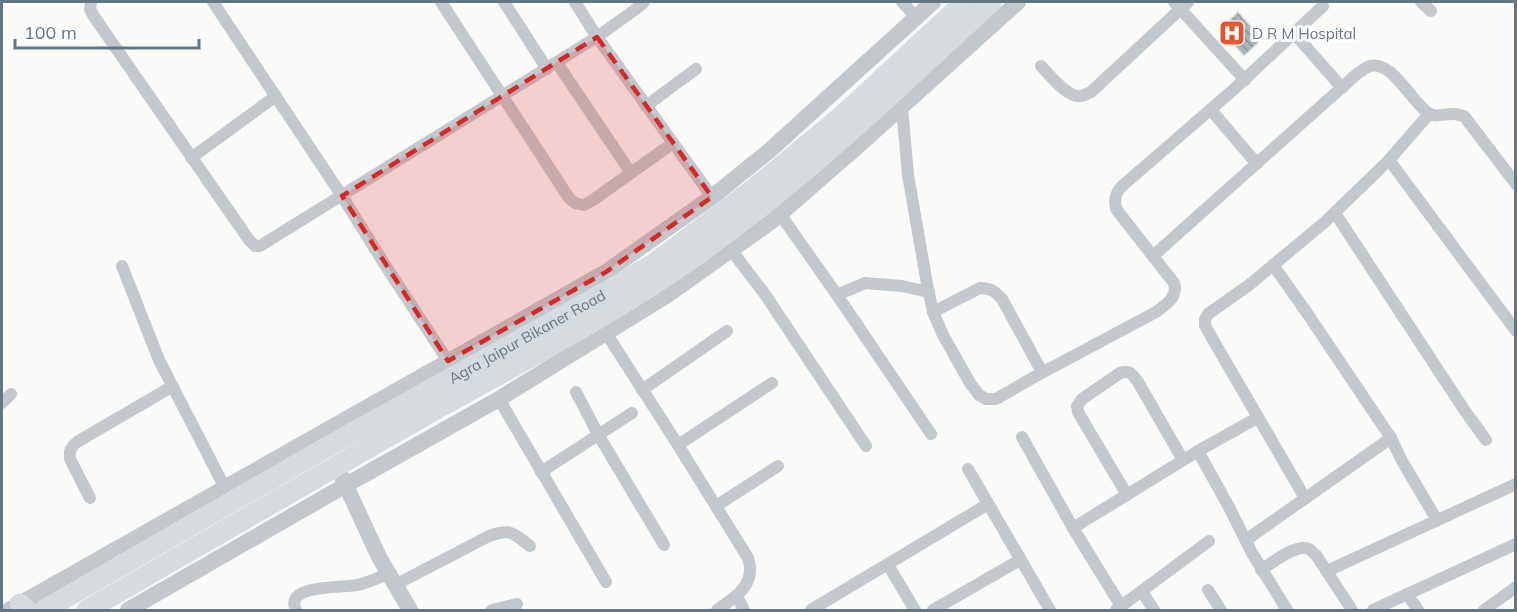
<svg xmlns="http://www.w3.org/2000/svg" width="1517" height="612" viewBox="0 0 1517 612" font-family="Mulish,sans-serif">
<defs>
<pattern id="building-back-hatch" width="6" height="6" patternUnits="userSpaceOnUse" patternTransform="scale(1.5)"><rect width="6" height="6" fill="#aab3b9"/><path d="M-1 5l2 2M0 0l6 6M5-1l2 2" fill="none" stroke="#8e969c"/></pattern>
</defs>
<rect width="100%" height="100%" fill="#fafaf8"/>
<polygon fill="url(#building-back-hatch)" stroke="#dcdcda" stroke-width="1.5" points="1238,12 1262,39 1244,56 1220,29"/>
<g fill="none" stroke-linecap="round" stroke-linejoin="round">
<g stroke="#c3c8cc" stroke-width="12">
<polyline points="91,2 90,9 93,15 249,240 255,246 260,246 597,37 636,9 644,2"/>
<polyline points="213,2 342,196 385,265 448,361"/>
<polyline points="441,2 569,198 575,203 584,205 593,200 673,143"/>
<polyline points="504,2 547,69"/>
<polyline points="575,2 597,37 712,197"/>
<polyline points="902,2 916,17"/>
<polyline points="1174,2 1245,80"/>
<polyline points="1421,2 1431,11"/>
<polyline points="1294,33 1342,88"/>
<polyline points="557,63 631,173"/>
<path d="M 1041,66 C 1050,75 1068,99 1082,96 C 1085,95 1088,93 1091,92 L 1188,2"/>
<polyline points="646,106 696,69"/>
<path d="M 902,107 L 908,175 L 927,284 L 933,312 L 943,335 L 970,383 L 979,395 L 986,399 L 996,399 L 1036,376 L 1156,312 C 1167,304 1178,297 1174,283 L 1116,209 C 1114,199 1115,195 1121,187 L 1233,90 L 1323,6"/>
<polyline points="1211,110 1257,164"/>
<polyline points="191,158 276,96"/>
<polyline points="1389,160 1516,331"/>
<polyline points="1335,213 1465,411 1486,440"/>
<polyline points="780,214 837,295 931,434"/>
<polyline points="731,250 764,293 866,446"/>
<path d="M 1153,256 L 1358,73 C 1362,71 1366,67 1370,66 C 1392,60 1411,101 1427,112 C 1436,119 1445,113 1455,114 C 1457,114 1462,116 1464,116 L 1516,184"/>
<polyline points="1273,265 1307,313 1391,438 1402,461 1437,520"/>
<polyline points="122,266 159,360 225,488"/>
<polyline points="837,295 865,283 902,286 929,292"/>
<path d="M 933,312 L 980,288 C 990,288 995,291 1002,299 L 1042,372"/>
<path d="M 606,333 L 678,445 L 748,558 C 757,584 736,597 717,610"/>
<polyline points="642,390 727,331"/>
<polyline points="576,392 599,436 664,545"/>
<polyline points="499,399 606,582"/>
<polyline points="2,403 11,394"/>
<polyline points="1022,437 1073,528 1121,606"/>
<polyline points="678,445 772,383"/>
<polyline points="1198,451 1230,509 1252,553 1287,610"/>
<polyline points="968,469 1050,610"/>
<polyline points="541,472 632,413"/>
<path d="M 1127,495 L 1078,412 L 1077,406 L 1082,399 L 1120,373 C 1131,370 1132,374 1138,382 L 1183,460"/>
<path d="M 90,498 L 70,459 C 69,451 71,447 77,442 L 173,386"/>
<polyline points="1305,498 1205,326 1205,319 1208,314 1249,285 1325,222 1389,160 1429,114"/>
<polyline points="716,506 778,466"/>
<polyline points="1073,528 1198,451 1257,418"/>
<polyline points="1246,540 1391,438"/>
<polyline points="888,565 915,610"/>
<path d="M 1261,570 C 1272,563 1296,543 1309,549 C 1311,550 1313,553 1316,555 L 1352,610"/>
<polyline points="1327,571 1516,484"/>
<path d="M 395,585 L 489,536 C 511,528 513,533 530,546"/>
<polyline points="1208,590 1221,610"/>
<polyline points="1142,592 1154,610"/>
<polyline points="1407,594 1418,610"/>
<polyline points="737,596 744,610"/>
<path d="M 296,610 C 283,584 344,588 357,585 C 368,583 378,578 389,573"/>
<polyline points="492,610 517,604"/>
<polyline points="811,610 988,504"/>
<polyline points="933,610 1020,560"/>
<polyline points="1116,610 1209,541"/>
<polyline points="1373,610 1516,544"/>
<polyline points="1484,610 1516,587"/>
</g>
<g stroke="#c3c8cc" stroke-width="16">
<polyline points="342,477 379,557 410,610"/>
<polyline points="9,610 606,272 712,197 769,151 933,2"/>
<polyline points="128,610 346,485 499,399 666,296 772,221 857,147 1018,2"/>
</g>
<g stroke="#d6dbdf" stroke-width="21">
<polyline points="20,604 26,610"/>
<path id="s1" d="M 44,610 L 327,447 L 608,291 L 655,263 L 755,188 L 843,115 L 965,2"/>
<path d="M 87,610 C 205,542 322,474 440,407 C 531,356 625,308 709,246 C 810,173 900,86 991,2"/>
</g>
</g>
<path fill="#d62828" fill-opacity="0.2" stroke="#d62828" stroke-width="4.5" stroke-dasharray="12 8" stroke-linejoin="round" d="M 597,37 L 712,197 L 606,272 L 448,361 L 342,196 Z"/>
<defs>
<g id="hospital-square" transform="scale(1.35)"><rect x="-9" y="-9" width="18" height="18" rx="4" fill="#e4572e" stroke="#fff"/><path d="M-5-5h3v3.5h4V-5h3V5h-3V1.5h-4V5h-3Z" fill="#fff"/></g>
</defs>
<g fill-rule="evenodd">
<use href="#hospital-square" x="1232" y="33"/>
</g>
<g text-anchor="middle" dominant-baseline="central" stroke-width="6" stroke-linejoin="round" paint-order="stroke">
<g font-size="15" fill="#657683" stroke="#fff" text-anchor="start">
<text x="1252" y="33">D R M Hospital</text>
</g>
<g font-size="15" fill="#657683" stroke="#fff">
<text stroke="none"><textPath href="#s1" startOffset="555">Agra Jaipur Bikaner Road</textPath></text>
</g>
</g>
<rect width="1517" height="612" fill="none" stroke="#657683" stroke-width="6"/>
<path d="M15 39v9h184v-9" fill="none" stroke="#657683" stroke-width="3"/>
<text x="24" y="39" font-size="18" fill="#657683" stroke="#ffffff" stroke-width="4.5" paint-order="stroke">100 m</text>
</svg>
